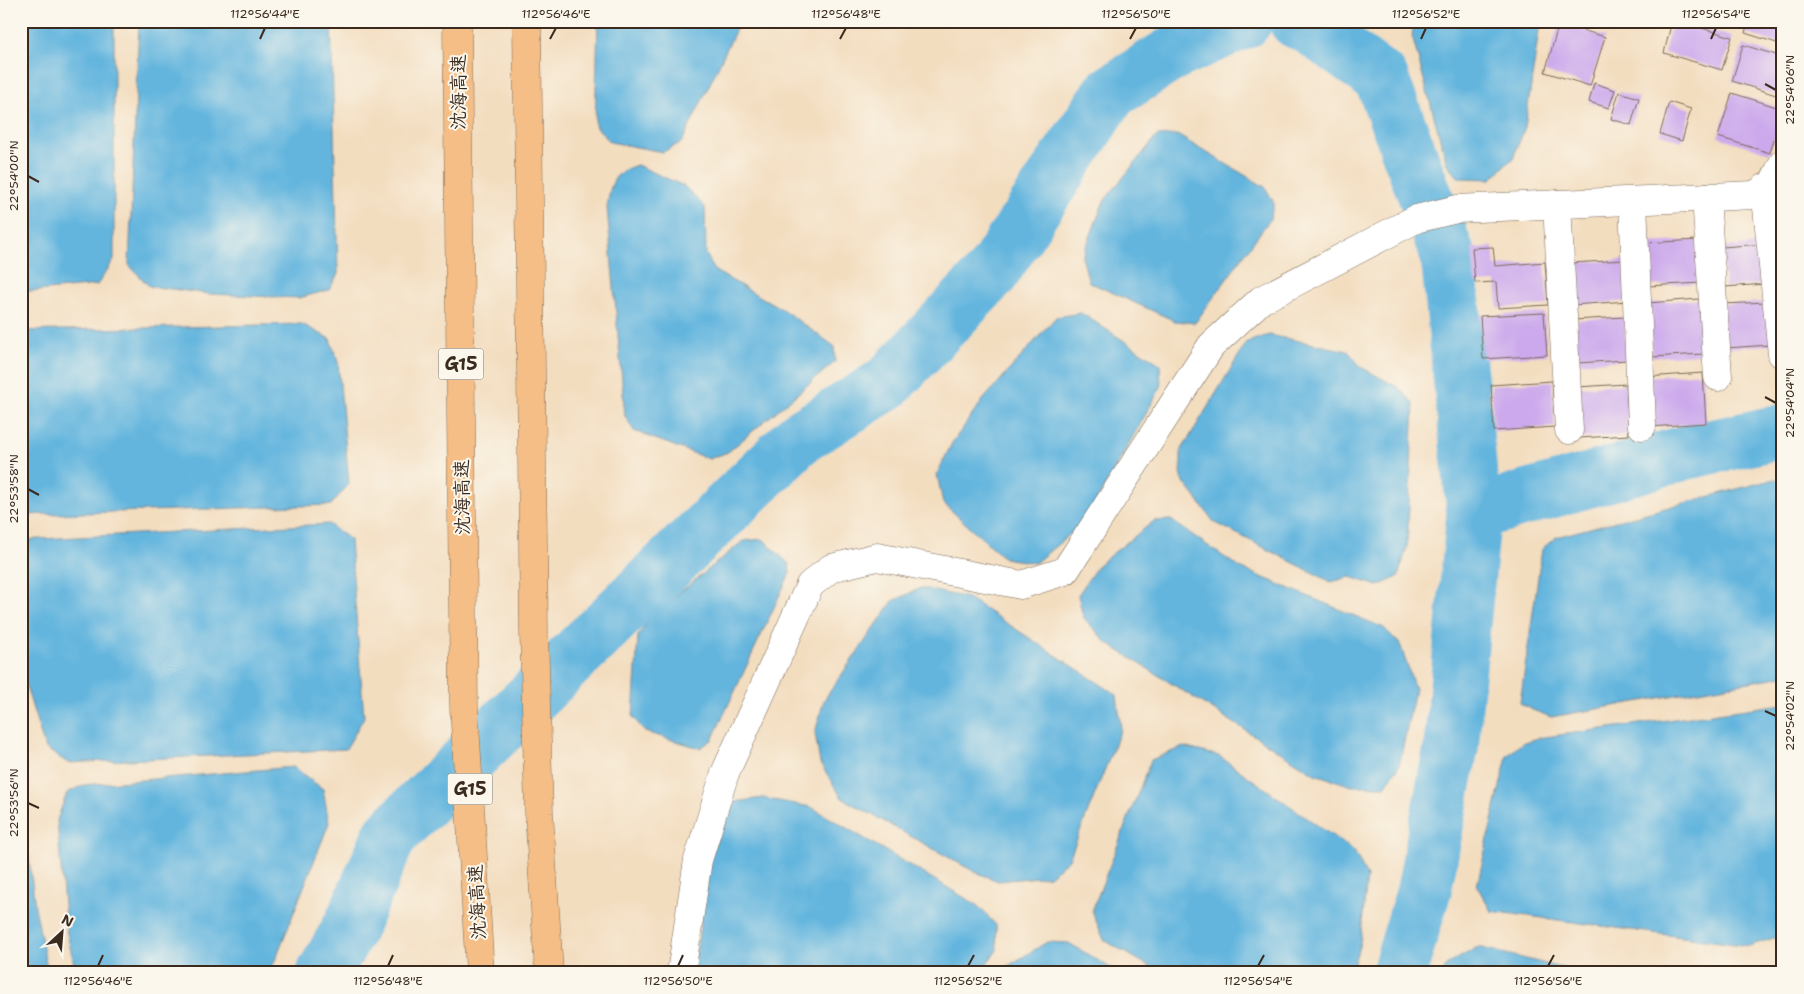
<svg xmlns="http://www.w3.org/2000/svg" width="1804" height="994" viewBox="0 0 1804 994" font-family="'Shantell Sans','LXGW WenKai TC',sans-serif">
<rect width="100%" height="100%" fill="#fbf7ec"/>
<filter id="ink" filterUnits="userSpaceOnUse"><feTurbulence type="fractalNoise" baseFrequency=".02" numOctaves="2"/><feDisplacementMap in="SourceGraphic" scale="10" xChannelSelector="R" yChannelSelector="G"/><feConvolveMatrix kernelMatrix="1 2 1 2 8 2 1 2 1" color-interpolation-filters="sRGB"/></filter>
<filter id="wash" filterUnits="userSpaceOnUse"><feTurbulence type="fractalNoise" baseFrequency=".0096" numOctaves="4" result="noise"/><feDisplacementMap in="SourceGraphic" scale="20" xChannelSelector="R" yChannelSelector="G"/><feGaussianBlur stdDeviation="1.12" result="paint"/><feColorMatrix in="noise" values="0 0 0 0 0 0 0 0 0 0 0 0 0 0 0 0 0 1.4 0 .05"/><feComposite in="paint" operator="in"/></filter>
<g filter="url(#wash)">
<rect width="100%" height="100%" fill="#f3ddbf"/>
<g fill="#63b5de" stroke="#4f707e">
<polygon points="21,21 114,21 114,260 97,285 37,291 21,291"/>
<polygon points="139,21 331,21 338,274 329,290 299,298 209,294 149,286 129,265"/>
<polygon points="598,21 740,21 682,142 663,152 610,142 595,125"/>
<polygon points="1414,21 1537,21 1539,30 1525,127 1513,158 1491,179 1459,178 1447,164 1412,36"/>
<polygon points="1177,135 1265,187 1274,203 1270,219 1195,323 1175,321 1089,282 1082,257 1104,201 1157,136"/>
<path d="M 637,165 L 684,186 L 705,207 L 706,254 L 715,271 L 782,309 L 834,346 L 835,362 L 728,452 L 709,459 L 634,431 L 625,416 L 607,207 C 611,183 612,173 637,165 Z"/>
<polygon points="1081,313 1160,364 1161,387 1084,523 1035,563 1004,558 943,503 937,474 952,443 983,400 1056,317"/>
<polygon points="302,324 330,339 338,362 349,484 331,505 21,515 21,331"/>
<polygon points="1269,335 1348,351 1361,367 1399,388 1414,404 1407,547 1398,577 1378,586 1350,577 1331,582 1214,522 1181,478 1181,451 1247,342"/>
<polygon points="1775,479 1783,482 1783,676 1551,717 1530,709 1520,703 1542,549 1556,537"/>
<polygon points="1171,520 1240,568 1384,628 1400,644 1415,689 1399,766 1385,786 1352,786 1315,774 1107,643 1083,617 1078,595 1098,565 1154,521"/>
<polygon points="329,524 350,540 364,717 346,749 68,763 45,748 21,670 21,540"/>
<polygon points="763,539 789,564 790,573 712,740 700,748 645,732 633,717 638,636 654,614 743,541"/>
<polygon points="921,588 968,598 1117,695 1121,729 1069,859 1049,876 998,881 973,871 842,798 820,763 815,733 824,700 893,601"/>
<polygon points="1783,704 1783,935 1749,946 1491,911 1477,886 1507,756 1522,743 1538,738"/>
<polygon points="1183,747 1219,756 1354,851 1367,877 1360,943 1351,973 1161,973 1104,940 1092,911 1151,760"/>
<polygon points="293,767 323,789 329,823 270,973 76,973 66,929 57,820 67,793 84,785"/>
<polygon points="21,793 35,907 48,973 21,973"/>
<polygon points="763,798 811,807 977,905 996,925 997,950 985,967 969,973 693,973 711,852 734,802"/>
<polygon points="1047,942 1069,943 1119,973 995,973 1008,966"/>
<polygon points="1478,947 1578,972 1579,973 1443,973 1446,965"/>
</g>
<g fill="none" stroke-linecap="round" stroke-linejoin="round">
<g stroke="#63b5de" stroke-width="55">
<polyline points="1296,21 1308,26 1381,78 1448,256 1474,513 1451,748 1424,890 1399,973"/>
<polyline points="1474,513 1684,453 1783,431"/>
<polyline points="324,973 351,925 390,835 799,438 886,384 992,273 1110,93 1175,52 1245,21"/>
</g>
</g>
<g id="blocks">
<g fill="#cca9ec">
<polygon points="1586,21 1611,21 1608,28"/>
<polygon points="1672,21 1678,21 1732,37 1722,70 1664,53"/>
<polygon points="1748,21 1783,21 1783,45 1745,33"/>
<polygon points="1559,23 1605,37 1590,86 1545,72"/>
<polygon points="1743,45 1783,57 1783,73 1776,95 1732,81"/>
<polygon points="1594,83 1615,90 1609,108 1589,102"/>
<polygon points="1619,92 1639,98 1631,125 1611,119"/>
<polygon points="1732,93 1783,109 1770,153 1718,137"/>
<polygon points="1669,102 1691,109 1682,141 1660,134"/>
<polygon points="1698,240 1701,283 1648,286 1645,243"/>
<polygon points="1762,244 1765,284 1725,287 1722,247"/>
<polygon points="1493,247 1495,266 1545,262 1548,305 1498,308 1496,282 1475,283 1472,248"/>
<polygon points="1625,260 1628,301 1573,305 1570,263"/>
<polygon points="1699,299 1703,354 1652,357 1648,303"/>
<polygon points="1768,302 1771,345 1725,348 1722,304"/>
<polygon points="1544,313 1547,355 1483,359 1480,316"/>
<polygon points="1624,317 1627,360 1577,363 1574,320"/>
<polygon points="1703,373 1706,423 1650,427 1647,377"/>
<polygon points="1552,381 1555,427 1494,431 1491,385"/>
<polygon points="1626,384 1629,435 1580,438 1577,387"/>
</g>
</g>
</g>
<g filter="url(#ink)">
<use href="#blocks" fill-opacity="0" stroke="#7b6956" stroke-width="1"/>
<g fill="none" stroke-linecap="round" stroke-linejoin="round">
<g stroke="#7b6956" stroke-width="29">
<g id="minor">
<polyline points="1765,188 1782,354"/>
<polyline points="1706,197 1718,377"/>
<polyline points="1633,201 1642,426"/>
<polyline points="1557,204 1569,430"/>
<polyline points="681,973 698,860 725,773 810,585 831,568 877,557 1021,585 1065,571 1211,346 1261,300 1416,219 1457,209 1754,195 1772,185 1783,163"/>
</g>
</g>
<g stroke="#7b6956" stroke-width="29">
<g id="highway">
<polyline points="457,21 464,707 480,973"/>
<polyline points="527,21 534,632 539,813 549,973"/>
</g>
</g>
<use href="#minor" stroke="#fff" stroke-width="28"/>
<use href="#highway" stroke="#f5be86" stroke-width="28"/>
</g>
</g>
<path fill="none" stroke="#3b2a1e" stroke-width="2" d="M 260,39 L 265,28M 550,39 L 556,28M 840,39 L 846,28M 1130,39 L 1136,28M 1421,39 L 1426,28M 1711,39 L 1716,28M 1765,84 L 1776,90M 28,176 L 39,182M 1765,397 L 1776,403M 28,489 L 39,495M 1765,711 L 1776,716M 28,803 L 39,808M 98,966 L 103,955M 388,966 L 393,955M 678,966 L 683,955M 968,966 L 974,955M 1258,966 L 1264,955M 1548,966 L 1554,955"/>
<g text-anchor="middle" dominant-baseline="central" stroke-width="4" stroke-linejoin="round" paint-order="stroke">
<g fill="#fbf7ec" stroke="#75685c" stroke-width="1">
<rect x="438.5" y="348.5" width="45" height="31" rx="4"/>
<rect x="447.5" y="773.5" width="45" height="31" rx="4"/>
</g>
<g font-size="18" font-weight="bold" fill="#3b2a1e">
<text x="461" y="364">G15</text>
<text x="470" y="789">G15</text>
</g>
<g font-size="19" fill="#3b2a1e" stroke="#fbf7ec">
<text transform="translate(458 92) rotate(-90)">沈海高速</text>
<text transform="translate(462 497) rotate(-91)">沈海高速</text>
<text transform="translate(477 902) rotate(-93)">沈海高速</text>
</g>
</g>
<rect width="1804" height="994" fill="none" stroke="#fbf7ec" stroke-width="55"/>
<g transform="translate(62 932) rotate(26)" stroke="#fbf7ec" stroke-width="4" paint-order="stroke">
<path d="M0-4L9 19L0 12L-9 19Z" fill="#3b2a1e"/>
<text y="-8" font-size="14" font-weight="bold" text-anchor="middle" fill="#3b2a1e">N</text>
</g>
<rect x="28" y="28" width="1748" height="938" fill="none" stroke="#3b2a1e" stroke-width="2"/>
<g font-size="12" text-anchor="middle" fill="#3b2a1e">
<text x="265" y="18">112°56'44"E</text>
<text x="556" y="18">112°56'46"E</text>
<text x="846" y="18">112°56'48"E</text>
<text x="1136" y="18">112°56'50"E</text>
<text x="1426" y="18">112°56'52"E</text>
<text x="1716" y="18">112°56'54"E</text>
<text transform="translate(1790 90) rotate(-90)" y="4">22°54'06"N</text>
<text transform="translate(14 176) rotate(-90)" y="4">22°54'00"N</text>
<text transform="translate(1790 403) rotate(-90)" y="4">22°54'04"N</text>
<text transform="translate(14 489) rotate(-90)" y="4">22°53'58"N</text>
<text transform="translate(1790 716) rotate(-90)" y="4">22°54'02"N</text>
<text transform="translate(14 803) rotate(-90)" y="4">22°53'56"N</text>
<text x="98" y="985">112°56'46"E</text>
<text x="388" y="985">112°56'48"E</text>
<text x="678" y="985">112°56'50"E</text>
<text x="968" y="985">112°56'52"E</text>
<text x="1258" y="985">112°56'54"E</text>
<text x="1548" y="985">112°56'56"E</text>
</g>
</svg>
